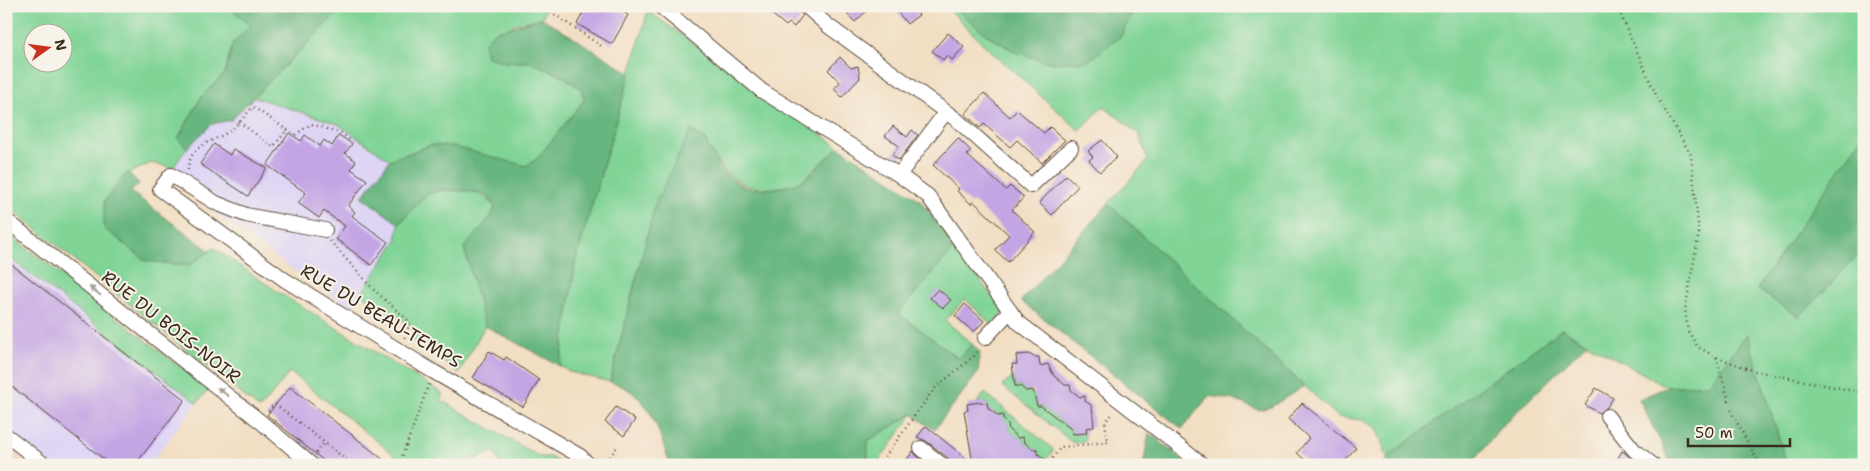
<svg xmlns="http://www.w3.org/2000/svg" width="1870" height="471" viewBox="0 0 1870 471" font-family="'Shantell Sans',sans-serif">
<rect width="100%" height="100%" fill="#f7f3e8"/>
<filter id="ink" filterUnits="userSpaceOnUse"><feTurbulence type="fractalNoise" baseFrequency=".02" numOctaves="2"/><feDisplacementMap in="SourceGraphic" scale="10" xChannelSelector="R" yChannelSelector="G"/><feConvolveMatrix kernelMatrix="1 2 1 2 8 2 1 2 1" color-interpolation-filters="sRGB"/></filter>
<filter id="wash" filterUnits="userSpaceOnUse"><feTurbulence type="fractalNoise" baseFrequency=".0096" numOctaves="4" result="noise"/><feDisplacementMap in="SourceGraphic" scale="20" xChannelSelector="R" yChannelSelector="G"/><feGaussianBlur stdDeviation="1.12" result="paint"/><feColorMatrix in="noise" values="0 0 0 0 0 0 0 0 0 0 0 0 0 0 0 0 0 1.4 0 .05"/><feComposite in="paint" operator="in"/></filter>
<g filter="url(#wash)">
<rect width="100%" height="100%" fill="#f2dec2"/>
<g fill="#ded5f5">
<polygon points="254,97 338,125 390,160 363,197 399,224 396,241 351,308 295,271 179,186 173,168 187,148 212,124 231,120"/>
<polygon points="6,255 197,403 149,465 31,465 6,445"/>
</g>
<g fill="#80d496" stroke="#5e7f5a" fill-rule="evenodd">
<path d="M 6,6 L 227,6 L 251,25 L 233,43 L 225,73 L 202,96 L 178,138 L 187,148 L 173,168 L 151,163 L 125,175 L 104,202 L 188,266 L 214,248 L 278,292 L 442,393 L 442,401 L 540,457 L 550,457 L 564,465 L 501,465 L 494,451 L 462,465 L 407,465 L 290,372 L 260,409 L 6,205 ZM 32,32 L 62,32 L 62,62 L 32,62 Z"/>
<polygon points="344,6 547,6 542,18 514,24 505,62 531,62 564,77 581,89 584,100 537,159 526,166 431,145 390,160 338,124 254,97"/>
<polygon points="946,6 956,6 958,11 987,35 1017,53 1121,36 1135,6 1864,6 1864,134 1757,289 1799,317 1864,249 1864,465 1787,465 1747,334 1709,384 1667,387 1562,329 1387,457 1376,427 1362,420 1338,417 1108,204 1148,160 1139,134 1103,106 1080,131 984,45"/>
<path d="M 648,11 L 839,147 C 827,157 816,169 804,179 C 797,185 785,187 775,188 C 739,191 727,175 708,147 L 637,274 L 610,382 L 570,372 L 560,366 L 576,260 Z"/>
<path d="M 440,190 C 462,191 481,187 495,207 L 490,218 L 465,248 L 485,326 L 459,373 L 410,338 L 415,329 L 361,294 L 396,241 L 399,224 L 426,195 Z"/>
<polygon points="6,232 209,389 197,403 6,255"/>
<polygon points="955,247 1004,312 992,325 965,299 945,320 972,344 959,359 898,313"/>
<polygon points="1013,377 1015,386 1020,386 1035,395 1037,406 1041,406 1071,429 1072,434 1084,433 1085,441 1073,443 1002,386"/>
<polygon points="985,393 1054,450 1046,460 1038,454 1037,449 1033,449 1024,442 1023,437 1018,438 1009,430 1008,424 1003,420 1003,415 998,416 988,408 987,403 977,402"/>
<polygon points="913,414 876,465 868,465 867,441"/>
</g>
<g fill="#68b67f" stroke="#52704e">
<polygon points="227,6 344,6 231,120 212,124 187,148 178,139 202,96 225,73 233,43 251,25"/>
<polygon points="956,6 1135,6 1121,36 1088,61 1052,63 1017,53 987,35 958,11"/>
<polygon points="542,18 630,73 576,260 560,366 485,326 464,248 490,218 495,207 488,197 478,192 440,190 426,195 399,224 362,197 390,160 431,145 452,146 526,166 537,159 584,100 581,89 564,77 531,62 505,62 487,57 484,43 494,32"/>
<path d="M 691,130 L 706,140 C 710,157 726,176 741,185 C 755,193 788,188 801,181 C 813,175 828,156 839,147 L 920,200 L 955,247 L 898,313 L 959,359 L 972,344 L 980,353 L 978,373 L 934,430 L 912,414 L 868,441 L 868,465 L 670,465 C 658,429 651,393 610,382 L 655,204 Z"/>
<polygon points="1864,134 1864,249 1799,317 1757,289"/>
<polygon points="129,173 139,184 131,192 210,251 188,266 146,261 104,228 104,202 125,175"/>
<polygon points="1108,204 1304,386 1271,407 1259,410 1234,400 1209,396 1182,429 1021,301"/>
<polygon points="1562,329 1587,343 1498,430 1471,465 1387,465 1387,457"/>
<polygon points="1747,334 1787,465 1672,465 1639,399 1667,387 1709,384"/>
<polygon points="1149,433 1186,462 1184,465 1143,465"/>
</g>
<g id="blocks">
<g fill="#c3a5e4">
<polygon points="587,6 613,6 628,15 612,44 577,24"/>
<polygon points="762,6 792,6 803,15 794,27 789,23 786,26"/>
<polygon points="855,6 872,6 855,22 847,14"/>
<polygon points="893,6 913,6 919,15 907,24"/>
<polygon points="948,33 964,47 952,60 947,55 943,60 932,51"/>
<polygon points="840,57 851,68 858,66 860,78 842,97 834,89 840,82 828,70"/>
<polygon points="984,93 1010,117 1017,110 1044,133 1050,127 1065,140 1042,163 1017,140 1010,147 984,124 980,128 965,114"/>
<polygon points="893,126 907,137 912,130 918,135 899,160 892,155 899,146 885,136"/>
<polygon points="289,133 301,141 305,135 320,146 324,140 332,146 339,135 352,144 345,153 356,161 351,169 367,180 348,206 355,212 352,216 388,242 371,265 336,239 345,226 324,211 319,218 298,203 306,193 267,165"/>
<polygon points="958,138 971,151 967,155 1006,190 1010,186 1024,197 1012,210 1035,232 1008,262 995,250 1009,235 973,201 971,204 957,191 959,189 933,165"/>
<polygon points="1102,140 1117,157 1100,172 1089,160 1093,157 1088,151"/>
<polygon points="214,144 230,155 233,149 267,168 248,196 200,164"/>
<polygon points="1066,175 1078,186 1052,215 1039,203"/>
<polygon points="6,260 185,400 135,465 111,465 6,382"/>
<polygon points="938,289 951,300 943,308 930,298"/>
<polygon points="965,304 984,321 974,332 955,316"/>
<polygon points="489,351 504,360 506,357 539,380 523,407 473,378"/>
<polygon points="1029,354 1034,357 1039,357 1040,366 1048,364 1054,376 1065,385 1070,385 1071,390 1080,397 1085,396 1085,401 1092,406 1094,427 1086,428 1087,433 1072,434 1071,429 1041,406 1037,406 1033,390 1026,391 1020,386 1015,386 1012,364 1017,364 1016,355"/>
<polygon points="290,387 356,438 390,465 329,465 267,415"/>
<polygon points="1596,388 1613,398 1607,407 1599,413 1585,405"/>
<polygon points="981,402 987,403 988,408 998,416 1003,415 1003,419 1008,424 1009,430 1018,438 1023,437 1024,442 1033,449 1037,449 1038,454 1052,465 951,465 948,458 926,441 917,437 926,426 973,464 964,411 968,410 967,404"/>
<polygon points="1302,403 1356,448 1342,465 1311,465 1297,453 1309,438 1288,419"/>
<polygon points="616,407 635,420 624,436 605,422"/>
<polygon points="913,451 916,455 928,465 903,465"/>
<polygon points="1622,451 1625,453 1639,465 1614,465"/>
</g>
</g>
</g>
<g filter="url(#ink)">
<use href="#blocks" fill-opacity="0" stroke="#564537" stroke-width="1"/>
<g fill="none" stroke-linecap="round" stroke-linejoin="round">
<g stroke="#564537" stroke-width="16">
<g id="minor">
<polyline points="660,6 762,91 899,175 928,196 1018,322 1203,465"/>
<polyline points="806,6 827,25 957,120 1031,186 1071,148"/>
<polyline points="899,175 945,113"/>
<polyline points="6,220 261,422 312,465"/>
<polyline points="325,230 246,215 216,203 171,175 160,189 285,280 434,372 580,456 589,465"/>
<polyline points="985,338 1010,311"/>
<polyline points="1607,416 1634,450 1653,465"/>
<polyline points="6,435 45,465"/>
<polyline points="921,448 942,465"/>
</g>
</g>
<g stroke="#564537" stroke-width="2.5" stroke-dasharray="1 4" stroke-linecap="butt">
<polyline points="542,6 604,48"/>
<polyline points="1617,6 1657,97 1691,155 1699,233 1685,310 1688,331 1698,347 1716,357 1755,371 1864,393"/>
<polyline points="239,122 273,147 287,130"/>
<path d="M 188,170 C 190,144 209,144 228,132 C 238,126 245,115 253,107 L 295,135 L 311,124 L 341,133 L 353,142"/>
<polyline points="330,241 374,290 410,322 404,339"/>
<polyline points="1716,357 1733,415 1760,465"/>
<polyline points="268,411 275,404 353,465"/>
<polyline points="316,453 324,443"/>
<polyline points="399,465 429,384"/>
<polyline points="604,465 617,447"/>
<polyline points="879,465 934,389 974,356 978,350"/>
<polyline points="1055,465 1050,461 1061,447 1108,442 1105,422 1113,413"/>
</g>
<use href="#minor" stroke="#fff" stroke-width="14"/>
</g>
<defs><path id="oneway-solid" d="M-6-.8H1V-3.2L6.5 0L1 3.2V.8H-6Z" transform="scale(1.25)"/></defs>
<g fill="#a79f9a">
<use href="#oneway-solid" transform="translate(95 291) rotate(-142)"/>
<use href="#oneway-solid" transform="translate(223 392) rotate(-142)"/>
</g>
</g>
<g text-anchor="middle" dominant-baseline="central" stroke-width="4" stroke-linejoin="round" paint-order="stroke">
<g font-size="18" fill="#3b2a1e" stroke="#f7f3e8">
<text transform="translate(381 316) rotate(31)">RUE DU BEAU-TEMPS</text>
<text transform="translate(171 327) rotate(38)">RUE DU BOIS-NOIR</text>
</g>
</g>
<rect width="1870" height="471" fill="none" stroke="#f7f3e8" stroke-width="25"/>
<g transform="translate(48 48) rotate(76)"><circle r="24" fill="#f7f3e8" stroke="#aca397"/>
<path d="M0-4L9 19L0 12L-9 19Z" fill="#c8321e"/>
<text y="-8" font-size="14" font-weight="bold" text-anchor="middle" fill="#3b2a1e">N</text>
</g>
<path d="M1688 438v8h102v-8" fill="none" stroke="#3b2a1e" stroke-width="2.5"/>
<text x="1695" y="438" font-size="15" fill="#3b2a1e" stroke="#f7f3e8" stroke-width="4" paint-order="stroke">50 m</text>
</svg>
